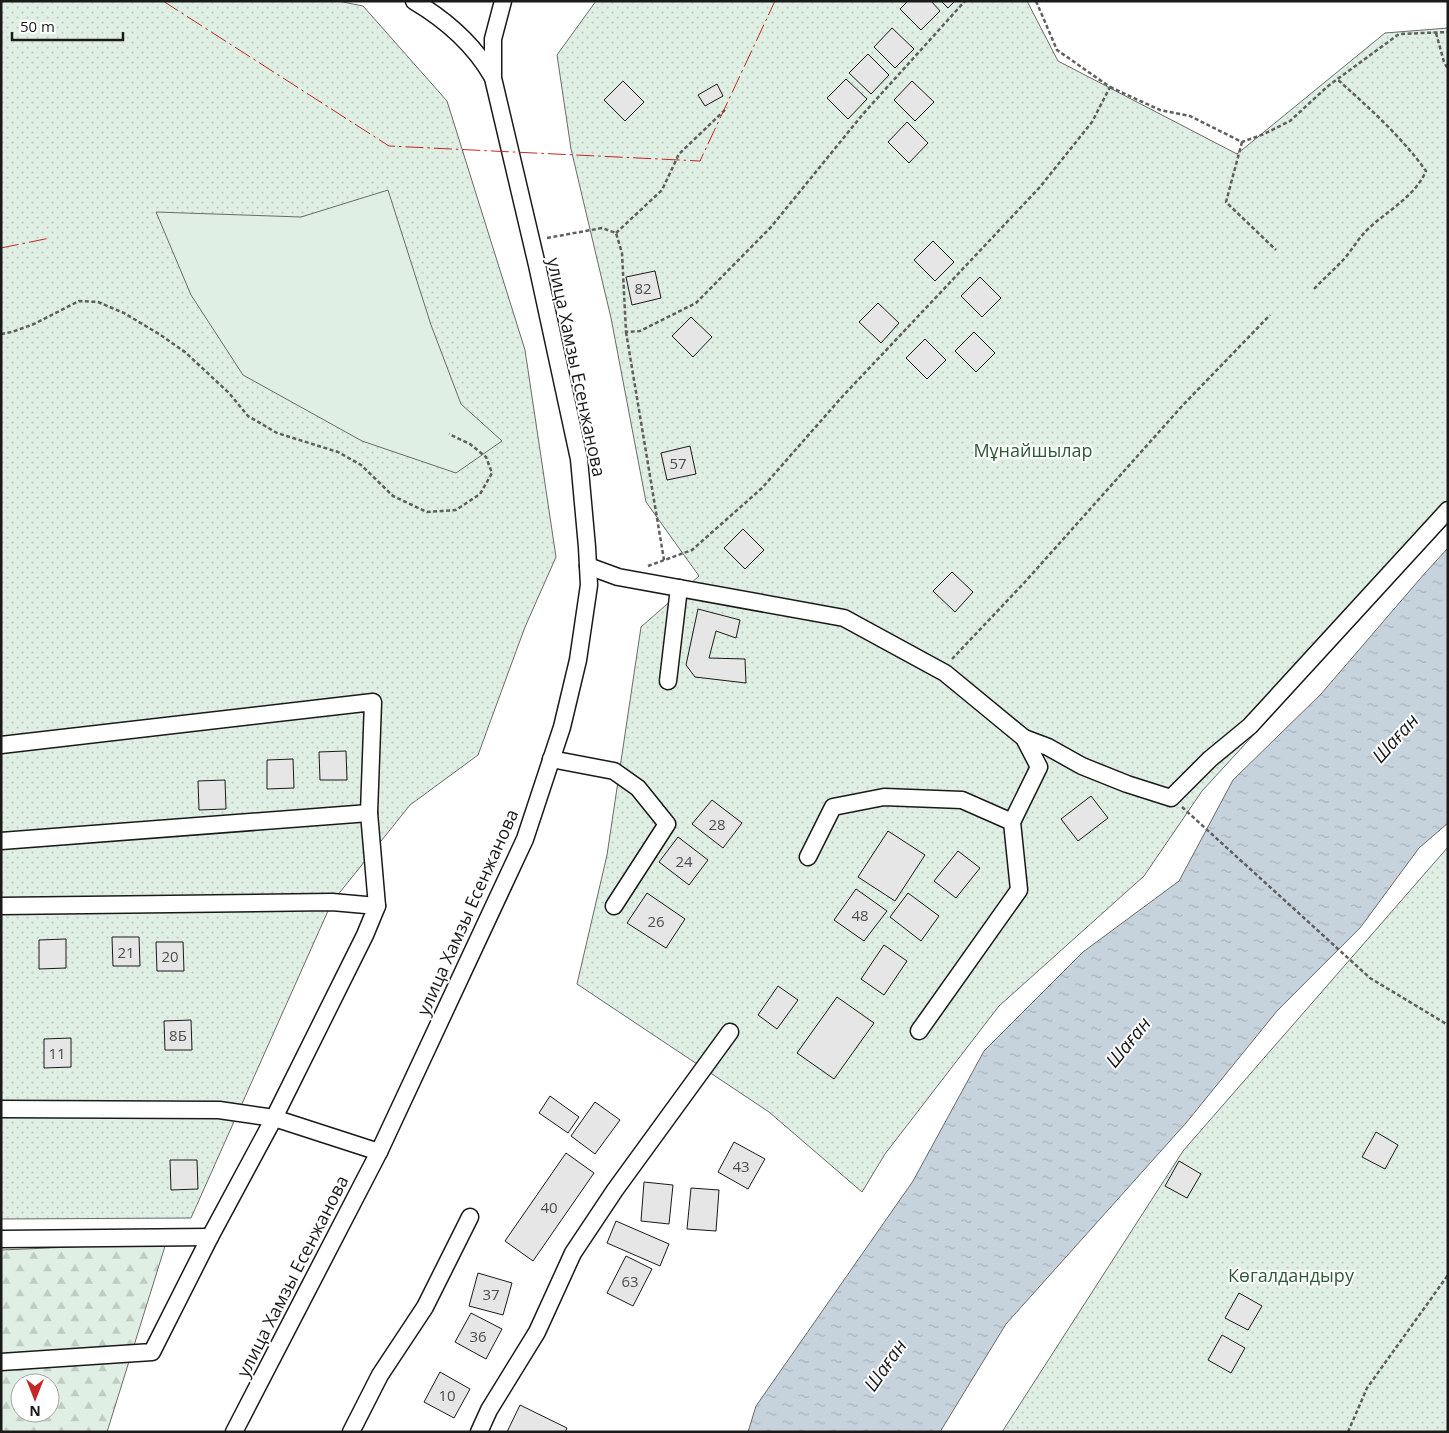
<svg xmlns="http://www.w3.org/2000/svg" width="1449" height="1433" viewBox="0 0 1449 1433" font-family="'Open Sans',sans-serif">
<defs>
<pattern id="grass-dots" width="8" height="8" patternUnits="userSpaceOnUse" patternTransform="scale(1.25)"><rect width="8" height="8" fill="#e0efe3"/><path d="M2 2h.1M6 6h.1" fill="none" stroke="#c0ccc2" stroke-width="1.8" stroke-linecap="round"/></pattern>
<pattern id="forest-firs" width="22" height="20" patternUnits="userSpaceOnUse" patternTransform="scale(1.25)"><rect width="22" height="20" fill="#e0efe3"/><path d="M5 1l3.5 6h-7zM16 11l3.5 6h-7z" fill="#c0ccc2"/></pattern>
<pattern id="water-ripples" width="26" height="14" patternUnits="userSpaceOnUse" patternTransform="scale(1.25)"><rect width="26" height="14" fill="#c6d2dc"/><path d="M2 4q2-2 4 0t4 0M15 11q2-2 4 0t4 0" fill="none" stroke="#aab4bc"/></pattern>
</defs>
<rect width="100%" height="100%" fill="#fff"/>
<g fill="url(#grass-dots)" stroke="#6a6a6a">
<polygon points="1,1 338,1 363,6 447,101 525,350 556,557 525,627 478,755 410,805 332,902 191,1218 1,1219"/>
<polygon points="596,1 1027,1 1058,61 1237,154 1385,33 1448,28 1448,523 1202,791 1144,876 999,1006 885,1154 862,1192 769,1112 577,984 607,855 641,627 699,576 646,502 611,318 571,149 557,55"/>
<polygon points="1448,847 1448,1432 1002,1432 1183,1151"/>
</g>
<path fill="url(#forest-firs)" stroke="#6a6a6a" fill-rule="evenodd" d="M 166,1243 L 107,1432 L 1,1432 L 1,1250 ZM 20,1383 L 50,1383 L 50,1413 L 20,1413 Z"/>
<polygon fill="#e0efe3" stroke="#6a6a6a" points="388,190 431,325 461,404 502,441 456,473 362,441 243,375 191,295 156,212 301,217"/>
<polygon fill="url(#water-ripples)" stroke="#6a6a6a" points="1448,548 1448,823 1419,848 1360,928 1277,1011 1186,1123 1006,1324 940,1432 748,1432 756,1406 913,1181 984,1051 1083,952 1179,881 1233,780 1321,694 1425,573"/>
<g fill="#e6e6e6" stroke="#1a1a1a">
<polygon points="908,1 931,1 940,11 921,30 900,9"/>
<polygon points="941,1 955,1 948,8"/>
<polygon points="892,28 914,49 895,68 874,47"/>
<polygon points="868,54 889,75 871,94 849,73"/>
<polygon points="846,79 867,99 848,119 827,98"/>
<polygon points="623,81 644,102 625,121 604,100"/>
<polygon points="912,81 934,102 915,121 894,100"/>
<polygon points="717,84 723,96 705,106 698,95"/>
<polygon points="907,122 928,143 909,163 888,142"/>
<polygon points="933,241 954,262 935,281 914,260"/>
<polygon points="655,271 661,298 632,305 626,277"/>
<polygon points="980,277 1001,298 982,317 961,296"/>
<polygon points="878,303 899,323 881,343 859,322"/>
<polygon points="691,317 712,337 693,357 672,336"/>
<polygon points="974,332 995,353 976,372 955,351"/>
<polygon points="925,339 946,360 927,379 906,358"/>
<polygon points="690,446 696,474 667,480 661,453"/>
<polygon points="743,529 764,550 745,569 724,548"/>
<polygon points="952,572 973,592 955,612 933,591"/>
<polygon points="698,609 740,620 736,638 716,631 709,658 745,659 746,683 695,677 686,665"/>
<polygon points="346,751 347,780 320,780 319,752"/>
<polygon points="293,759 294,788 267,789 267,760"/>
<polygon points="225,780 226,809 199,810 198,781"/>
<polygon points="1091,796 1108,818 1078,841 1061,819"/>
<polygon points="712,800 742,823 723,848 692,824"/>
<polygon points="888,831 925,855 895,901 858,877"/>
<polygon points="678,837 708,860 689,885 659,862"/>
<polygon points="958,851 980,868 956,898 934,881"/>
<polygon points="856,889 887,911 864,941 834,920"/>
<polygon points="647,893 685,919 666,948 627,923"/>
<polygon points="908,893 939,916 921,941 890,917"/>
<polygon points="112,937 139,937 140,966 113,966"/>
<polygon points="66,939 66,968 39,969 39,940"/>
<polygon points="156,942 183,942 184,971 157,971"/>
<polygon points="884,945 907,961 884,995 861,979"/>
<polygon points="778,986 798,1000 777,1029 758,1015"/>
<polygon points="837,997 874,1023 834,1079 797,1053"/>
<polygon points="191,1020 192,1050 165,1050 164,1021"/>
<polygon points="71,1038 71,1067 44,1068 44,1039"/>
<polygon points="550,1096 579,1117 568,1133 539,1113"/>
<polygon points="595,1102 620,1120 595,1154 571,1136"/>
<polygon points="1376,1132 1398,1145 1385,1169 1362,1157"/>
<polygon points="734,1142 765,1159 748,1189 718,1172"/>
<polygon points="566,1153 594,1173 533,1261 505,1241"/>
<polygon points="170,1160 197,1160 198,1189 171,1190"/>
<polygon points="1179,1161 1201,1174 1187,1198 1165,1186"/>
<polygon points="644,1182 673,1185 669,1224 641,1221"/>
<polygon points="691,1188 719,1190 716,1231 687,1229"/>
<polygon points="616,1221 669,1244 660,1266 607,1243"/>
<polygon points="626,1256 652,1269 633,1306 607,1293"/>
<polygon points="478,1273 512,1283 503,1315 469,1306"/>
<polygon points="1239,1293 1262,1306 1248,1330 1225,1318"/>
<polygon points="471,1313 502,1329 486,1359 455,1342"/>
<polygon points="1222,1335 1245,1348 1231,1373 1208,1360"/>
<polygon points="440,1372 470,1389 454,1418 424,1402"/>
<polygon points="520,1405 567,1428 565,1432 507,1432"/>
</g>
<g fill="none" stroke-linecap="round" stroke-linejoin="round">
<g stroke="#1a1a1a" stroke-width="19">
<g id="minor">
<path d="M 414,1 C 446,20 473,43 492,76"/>
<polyline points="588,566 618,577 844,618 945,673 1024,738 1039,767 1012,822 1019,890 919,1031"/>
<polyline points="668,681 679,588"/>
<polyline points="1024,738 1048,747 1082,766 1127,784 1171,798 1210,759 1250,726 1448,510"/>
<polyline points="1,745 373,702 369,813 377,906"/>
<polyline points="551,759 614,771 638,788 667,824 614,906"/>
<polyline points="1,841 369,813"/>
<polyline points="808,857 833,807 884,797 962,800 1012,822"/>
<polyline points="1,906 332,902 377,906 365,935 274,1118 210,1237 152,1352 1,1362"/>
<polyline points="1,1109 219,1110 274,1118 379,1152"/>
<polyline points="1,1239 210,1237"/>
<polyline points="234,1432 379,1152 525,839 562,727 578,660 589,585 587,547 579,459 537,265 493,78 493,39 503,1"/>
<polyline points="351,1432 380,1375 425,1307 470,1217"/>
<polyline points="479,1432 489,1410 537,1332 573,1253 615,1190 730,1032"/>
</g>
</g>
<g stroke="#5f5f5f" stroke-width="2.5" stroke-dasharray="4 2.5" stroke-linecap="butt">
<polyline points="1436,33 1444,62 1448,69"/>
<polyline points="1110,87 1160,110 1190,116 1242,142 1264,134 1290,121 1328,86 1399,34 1448,32"/>
<polyline points="1242,142 1226,202 1276,250"/>
<polyline points="616,233 662,190 679,154 727,108"/>
<polyline points="547,238 602,228 616,233 622,253 626,332 640,331 696,303 771,227 863,114 965,1"/>
<path d="M 1314,289 C 1324,278 1335,269 1344,259 C 1352,250 1358,239 1366,231 C 1386,211 1414,198 1426,171 C 1401,136 1368,107 1337,79"/>
<polyline points="626,332 664,560"/>
<polyline points="1,334 12,332 34,324 79,301 98,302 124,313 159,334 185,352 229,393 248,416 277,433 338,452 361,465 393,496 427,512 456,510 480,494 492,473 486,457 470,444 449,434"/>
<polyline points="648,566 692,550 762,488 841,398 1040,187 1092,122 1110,87 1057,50 1036,1"/>
<polyline points="952,659 1024,583 1183,405 1270,315"/>
<polyline points="1182,807 1370,978 1448,1025"/>
<polyline points="1348,1432 1367,1388 1448,1275"/>
</g>
<use href="#minor" stroke="#fff" stroke-width="16"/>
<g stroke="#c62828" stroke-width="1" stroke-dasharray="18 4 2.5 4" stroke-linecap="butt">
<polyline points="163,1 389,146 700,161 775,1"/>
<polyline points="1,248 50,238"/>
</g>
</g>
<g text-anchor="middle" dominant-baseline="central" stroke-width="4" stroke-linejoin="round" paint-order="stroke">
<g font-size="15" fill="#4d4d4d">
<text x="643" y="288">82</text>
<text x="678" y="463">57</text>
<text x="717" y="824">28</text>
<text x="684" y="861">24</text>
<text x="860" y="915">48</text>
<text x="656" y="921">26</text>
<text x="126" y="952">21</text>
<text x="170" y="956">20</text>
<text x="178" y="1035">8Б</text>
<text x="57" y="1053">11</text>
<text x="741" y="1166">43</text>
<text x="549" y="1207">40</text>
<text x="630" y="1281">63</text>
<text x="491" y="1294">37</text>
<text x="478" y="1336">36</text>
<text x="447" y="1395">10</text>
</g>
<g font-size="18" fill="#1a1a1a" stroke="#fff">
<text transform="translate(577 367) rotate(78)">улица Хамзы Есенжанова</text>
<text transform="translate(467 912) rotate(-66)">улица Хамзы Есенжанова</text>
<text transform="translate(292 1276) rotate(-63)">улица Хамзы Есенжанова</text>
</g>
<g font-size="18" fill="#2b5a34" stroke="#fff">
<text x="1033" y="450">Мұнайшылар</text>
<text x="1291" y="1275">Көгалдандыру</text>
</g>
<g font-size="19" font-style="italic" fill="#1a1a1a" stroke="#fff">
<text transform="translate(1395 738) rotate(-48)">Шаған</text>
<text transform="translate(1128 1042) rotate(-51)">Шаған</text>
<text transform="translate(885 1365) rotate(-55)">Шаған</text>
</g>
</g>
<rect width="1449" height="1433" fill="none" stroke="#1a1a1a" stroke-width="5"/>
<g transform="translate(35 1398) rotate(180)"><circle r="24" fill="#ffffff" stroke="#a3a3a3"/>
<path d="M0-4L9 19L0 12L-9 19Z" fill="#c62828"/>
<text y="-8" font-size="14" font-weight="bold" text-anchor="middle" fill="#1a1a1a">N</text>
</g>
<path d="M12 32v8h111v-8" fill="none" stroke="#1a1a1a" stroke-width="2.5"/>
<text x="20" y="32" font-size="15" fill="#1a1a1a" stroke="#ffffff" stroke-width="4" paint-order="stroke">50 m</text>
</svg>
